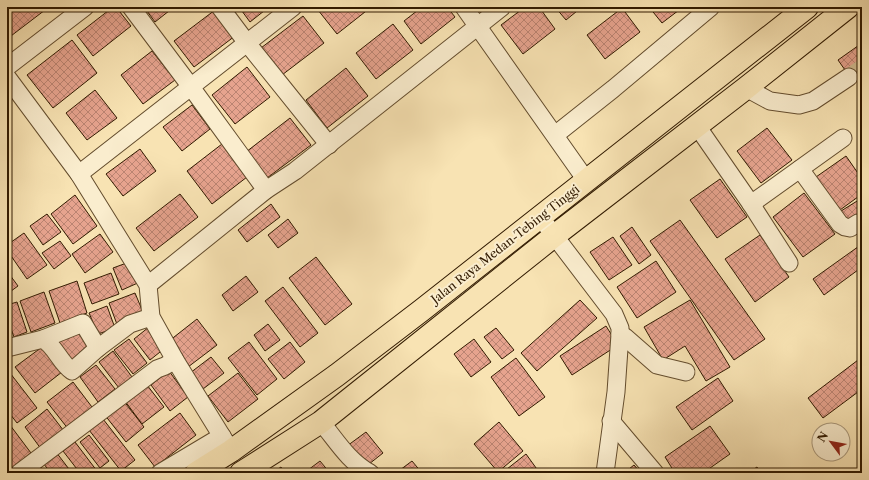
<svg xmlns="http://www.w3.org/2000/svg" width="869" height="480" viewBox="0 0 869 480" font-family="'Libre Caslon Text',serif">
<defs>
<pattern id="building-cross-hatch" width="8" height="8" patternUnits="userSpaceOnUse"><rect width="8" height="8" fill="#e6a38e"/><path d="M0 0l8 8M0 8l8-8" fill="none" stroke="#bb8472"/></pattern>
</defs>
<rect width="100%" height="100%" fill="#f8e3b3"/>
<filter id="stains"><feTurbulence type="fractalNoise" baseFrequency=".005" numOctaves="4"/><feColorMatrix values="0 0 0 0 .2 0 0 0 0 .09 0 0 0 0 .02 0 0 0 .5 -.17"/></filter>
<radialGradient id="worn" r=".72"><stop offset=".6" stop-color="#630" stop-opacity="0"/><stop offset="1" stop-color="#630" stop-opacity=".3"/></radialGradient>
<g fill="url(#building-cross-hatch)" stroke="#311a00">
<polygon points="7,7 42,7 45,10 7,39"/>
<polygon points="113,7 116,7 131,26 93,56 77,35"/>
<polygon points="144,7 174,7 155,22"/>
<polygon points="239,7 269,7 250,22"/>
<polygon points="322,7 370,7 370,8 337,34 318,10"/>
<polygon points="422,7 447,7 455,17 421,44 404,21"/>
<polygon points="525,7 539,7 555,29 523,54 501,25"/>
<polygon points="555,7 582,7 566,20"/>
<polygon points="649,7 683,7 662,23"/>
<polygon points="622,8 640,32 605,59 587,35"/>
<polygon points="215,10 235,36 194,67 174,41"/>
<polygon points="303,16 324,43 278,78 257,51"/>
<polygon points="393,24 413,50 376,79 356,53"/>
<polygon points="72,40 97,73 53,108 27,75"/>
<polygon points="862,43 862,73 852,80 838,60"/>
<polygon points="152,51 175,80 143,104 121,75"/>
<polygon points="247,67 270,97 235,124 212,95"/>
<polygon points="346,68 368,96 327,128 306,100"/>
<polygon points="95,90 117,118 87,140 66,113"/>
<polygon points="192,105 210,129 182,151 163,127"/>
<polygon points="290,118 311,145 267,178 246,152"/>
<polygon points="767,128 792,160 761,183 737,151"/>
<polygon points="222,144 247,177 212,204 187,171"/>
<polygon points="140,149 156,171 123,196 106,174"/>
<polygon points="846,156 862,179 862,194 840,210 816,177"/>
<polygon points="720,179 747,217 717,238 690,200"/>
<polygon points="804,193 835,234 803,257 773,217"/>
<polygon points="180,194 198,217 154,251 136,228"/>
<polygon points="75,195 97,226 73,244 51,214"/>
<polygon points="862,198 862,220 850,225 841,211"/>
<polygon points="271,204 280,217 247,242 238,230"/>
<polygon points="47,214 61,232 43,245 30,226"/>
<polygon points="288,219 298,233 278,248 268,235"/>
<polygon points="680,220 765,339 734,360 650,241"/>
<polygon points="632,227 651,255 639,264 620,236"/>
<polygon points="24,233 47,265 27,279 7,250 7,245"/>
<polygon points="100,234 113,252 85,273 72,254"/>
<polygon points="760,235 789,277 755,302 725,259"/>
<polygon points="613,237 632,265 609,280 590,252"/>
<polygon points="60,241 71,256 54,269 42,253"/>
<polygon points="862,244 862,267 824,295 813,279"/>
<polygon points="316,257 352,304 325,325 289,278"/>
<polygon points="132,261 140,282 122,290 113,268"/>
<polygon points="656,261 676,292 637,318 617,287"/>
<polygon points="7,271 18,286 7,294"/>
<polygon points="111,273 119,294 92,304 84,283"/>
<polygon points="246,276 258,292 233,311 222,295"/>
<polygon points="77,281 87,313 60,323 49,291"/>
<polygon points="283,287 318,333 300,347 265,301"/>
<polygon points="44,292 55,323 31,332 20,301"/>
<polygon points="135,293 145,317 118,327 109,303"/>
<polygon points="580,300 597,318 537,371 521,353"/>
<polygon points="690,300 730,367 706,381 685,346 663,360 644,327"/>
<polygon points="17,302 27,332 14,337 7,318 7,305"/>
<polygon points="107,306 115,328 98,334 89,313"/>
<polygon points="197,319 217,345 188,367 169,341"/>
<polygon points="268,324 280,340 265,351 254,335"/>
<polygon points="606,326 618,345 572,375 560,356"/>
<polygon points="149,327 165,348 150,360 134,339"/>
<polygon points="496,328 514,350 502,359 484,337"/>
<polygon points="79,329 93,350 69,366 55,345"/>
<polygon points="129,339 147,363 133,374 114,350"/>
<polygon points="474,339 491,362 471,377 454,354"/>
<polygon points="249,342 277,379 257,395 228,358"/>
<polygon points="290,342 305,362 284,379 268,359"/>
<polygon points="42,347 62,372 35,393 15,367"/>
<polygon points="113,351 132,377 119,388 99,362"/>
<polygon points="211,357 224,373 203,389 190,373"/>
<polygon points="862,357 862,389 823,418 808,398"/>
<polygon points="516,358 545,397 519,416 491,377"/>
<polygon points="96,365 115,389 98,402 80,377"/>
<polygon points="7,369 37,408 17,423 7,410"/>
<polygon points="169,371 188,397 170,411 151,385"/>
<polygon points="238,373 258,399 228,422 208,396"/>
<polygon points="718,378 733,401 692,430 676,407"/>
<polygon points="73,382 95,411 69,430 47,402"/>
<polygon points="147,385 164,407 142,424 125,401"/>
<polygon points="123,400 144,427 126,442 104,414"/>
<polygon points="47,409 67,435 44,453 25,427"/>
<polygon points="180,413 196,435 155,467 138,445"/>
<polygon points="103,419 135,460 121,471 89,430"/>
<polygon points="7,421 31,453 7,472"/>
<polygon points="499,422 523,451 498,472 474,444"/>
<polygon points="710,426 730,454 703,473 675,473 665,457"/>
<polygon points="366,432 383,453 364,468 347,446"/>
<polygon points="89,435 109,461 100,468 80,442"/>
<polygon points="75,442 97,471 95,473 80,473 63,451"/>
<polygon points="56,452 72,473 51,473 43,463"/>
<polygon points="526,454 539,472 537,473 502,473"/>
<polygon points="320,461 330,473 304,473"/>
<polygon points="412,461 422,473 396,473"/>
<polygon points="634,465 641,473 624,473"/>
<polygon points="40,466 46,473 31,473"/>
<polygon points="281,467 285,473 272,473"/>
<polygon points="757,467 761,473 748,473"/>
</g>
<g fill="none" stroke-linecap="round" stroke-linejoin="round">
<polyline stroke="#d0bb8f" stroke-width="17" stroke-dasharray="17 8" stroke-linecap="butt" points="849,77 862,68"/>
<g stroke="#634c2d" stroke-width="19">
<g id="minor">
<polyline points="131,7 191,87 266,190"/>
<polyline points="220,7 247,43 329,145"/>
<polyline points="464,7 586,180"/>
<polyline points="7,67 85,7"/>
<polyline points="7,77 79,174 148,285 151,317 175,360 231,451"/>
<polyline points="746,88 770,101 799,105 813,101 849,77"/>
<polyline points="697,126 751,204 789,263"/>
<polyline points="555,135 613,89 711,7"/>
<polyline points="800,169 840,224 845,227 850,228 858,223"/>
<polyline points="79,174 293,7"/>
<polyline points="751,204 843,138"/>
<polyline points="547,226 614,314 620,328 620,334 616,392 605,473"/>
<polyline points="148,285 266,190 295,171 502,7"/>
<polyline points="620,334 625,337 657,365 686,372"/>
<path d="M 43,339 C 56,347 60,363 72,371 L 98,348 L 130,324 L 151,317"/>
<polyline points="7,348 43,339 83,323 98,348"/>
<polyline points="611,421 655,473"/>
<path d="M 321,422 C 336,440 349,462 370,473"/>
<polyline points="19,473 157,369 165,366 175,360"/>
<polyline points="160,473 222,436"/>
</g>
</g>
<g stroke="#311a00" stroke-width="24">
<g id="highway">
<polyline points="196,473 231,451 337,375 422,310 807,7"/>
<polyline points="241,473 321,422 554,236 746,88 848,7"/>
</g>
</g>
<use href="#minor" stroke="#faedce" stroke-width="17"/>
<use href="#highway" stroke="#f8e3b3" stroke-width="22"/>
</g>
<g text-anchor="middle" dominant-baseline="central" stroke-width="4" stroke-linejoin="round" paint-order="stroke">
<g font-size="12" fill="#311a00" stroke="#faedce">
<text transform="translate(505 244) rotate(-38)">Jalan Raya Medan-Tebing Tinggi</text>
</g>
</g>
<rect width="869" height="480" fill="none" stroke="#f8e3b3" stroke-width="24"/>
<rect x="8" y="8" width="853" height="464" fill="none" stroke="#311a00" stroke-width="2"/>
<rect x="12" y="12" width="845" height="456" fill="none" stroke="#311a00"/>
<g transform="translate(831 442) rotate(302)"><circle r="19" fill="#faedce" stroke="#aa997c"/>
<path d="M0-3L7 15L0 10L-7 15Z" fill="#8f2418"/>
<text y="-6" font-size="11" font-weight="bold" text-anchor="middle" fill="#311a00">N</text>
</g>
<rect width="100%" height="100%" filter="url(#stains)"/>
<rect width="100%" height="100%" fill="url(#worn)"/>
</svg>
